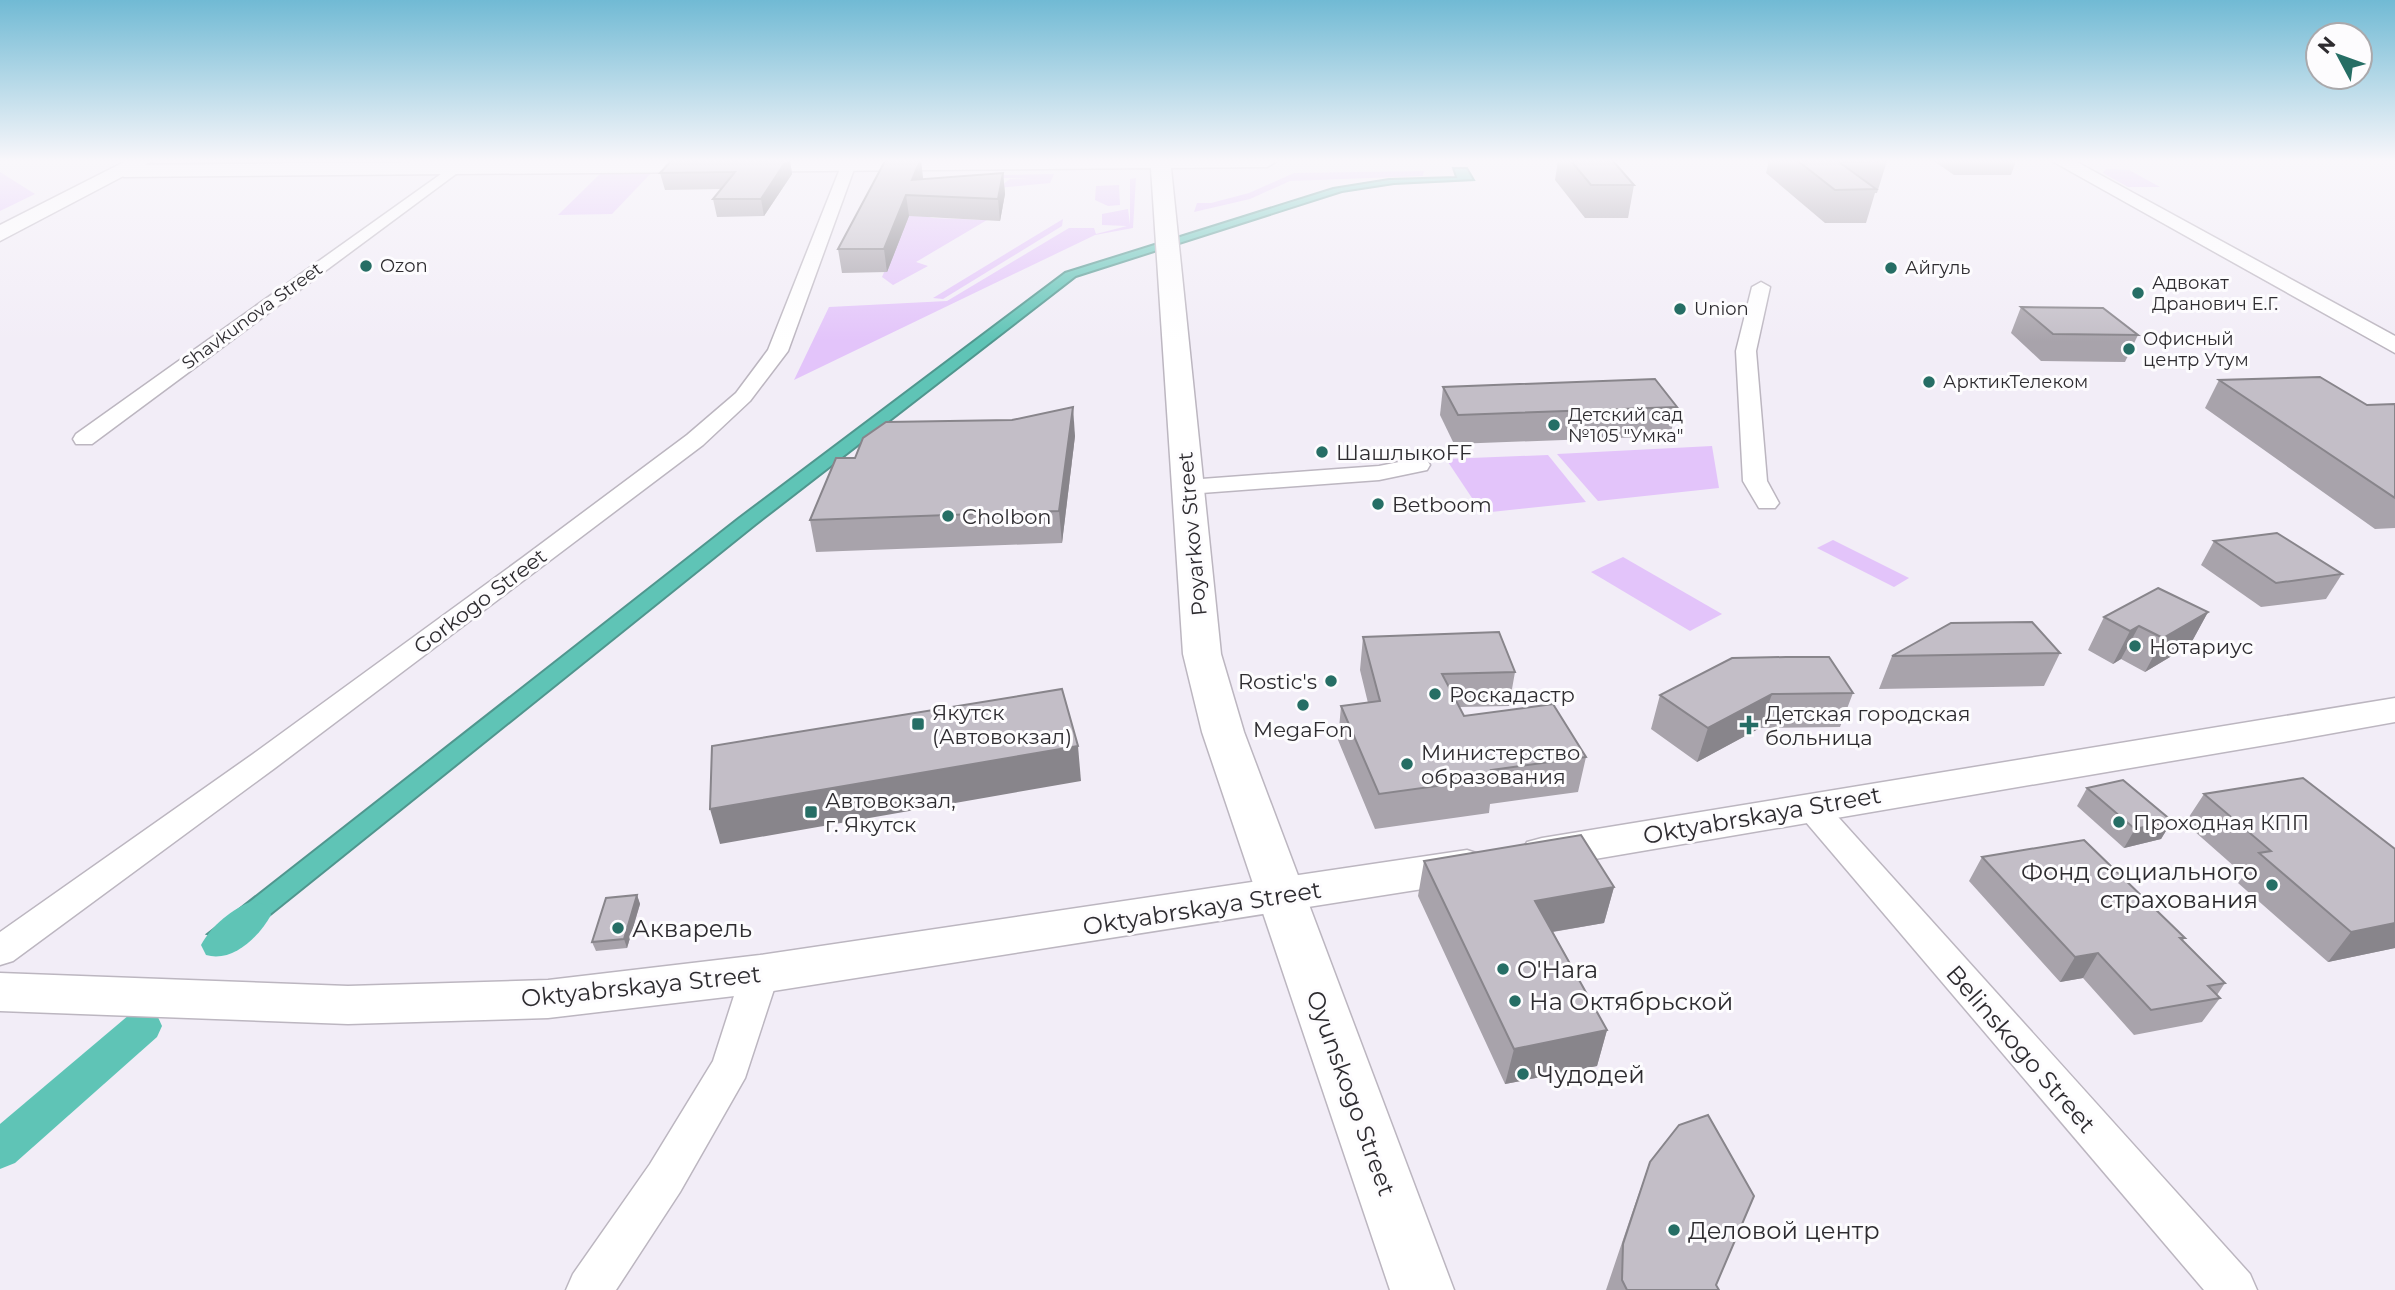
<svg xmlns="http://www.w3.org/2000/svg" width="2395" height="1290" viewBox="0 0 2395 1290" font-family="Montserrat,sans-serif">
<rect width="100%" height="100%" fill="#f2edf7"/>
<g fill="#e3c4fa">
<polygon points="605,169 655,169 612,214 558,215"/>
<polygon points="2106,169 2129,170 2160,187 2128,187 2103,173"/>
<polygon points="1424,171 1423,176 1290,181 1250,199 1194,212 1197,203 1211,203 1249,193 1294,173"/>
<polygon points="0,172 35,194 0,211"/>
<polygon points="1054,174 1050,183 998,188 1010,179 1030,178 1002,178 1003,175"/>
<polygon points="1136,178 1133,228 1095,235 794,380 829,307 947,301 1069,228 1094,228 1096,234 1127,226 1102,225 1102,214 1128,209 1130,225 1130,179"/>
<polygon points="1119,185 1120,205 1108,206 1095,200 1096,186"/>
<polygon points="911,211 932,218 987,220 916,262 928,266 893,285 882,277"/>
<polygon points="1063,219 1062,226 943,299 933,298"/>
<polygon points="1712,446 1719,488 1598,501 1557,454"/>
<polygon points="1548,455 1586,502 1482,513 1446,459"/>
<polygon points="1833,540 1909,578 1894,587 1817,548"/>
<polygon points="1623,557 1722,614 1690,631 1591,572"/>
</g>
<polygon fill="#5fc4b6" stroke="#50968e" stroke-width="2" points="1453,168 1467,168 1474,180 1394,184 1342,192 1076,277 756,525 248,933 235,941 207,934 738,518 1065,272 1333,188 1389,179 1456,177"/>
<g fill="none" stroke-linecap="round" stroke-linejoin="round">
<g fill="#5fc4b6" fill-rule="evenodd">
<path d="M 253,901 L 266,905 L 271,915 C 259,937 232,963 206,955 L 201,945 C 211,926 233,908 253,901 Z"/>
<polygon points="143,1010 157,1015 162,1026 157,1037 15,1163 0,1169 0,1124 129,1015"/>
</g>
<g stroke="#bcb6c0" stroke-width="3">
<g id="minor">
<polygon points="843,161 857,161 788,351 750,401 703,445 275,768 13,961 0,965 0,932 253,754 522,558 687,435 736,393 768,350"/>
<polygon points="455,164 462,168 460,171 92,444 76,444 73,439 76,434"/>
<polygon points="1761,282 1770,287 1756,351 1767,481 1779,503 1775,508 1759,508 1743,481 1736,351 1752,287"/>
<polygon points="1419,458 1427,460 1430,465 1427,470 1379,480 1188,494 1180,492 1176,487 1180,482 1188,480 1379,466"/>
<polygon points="1810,795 1821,798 2250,1274 2257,1290 2204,1290 1799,814 1794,806 1799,798"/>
<polygon points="760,959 773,963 779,974 745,1078 680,1192 616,1290 566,1290 573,1274 650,1164 713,1061 741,974 747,963"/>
</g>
</g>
<g stroke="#bcb6c0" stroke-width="3">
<g id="tertiary">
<polygon points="2052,161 2075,161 2395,336 2395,353"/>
<polygon points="2395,698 2395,722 2289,741 1542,868 1527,864 1521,853 1527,842 1542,838"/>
<polygon points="1467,850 1482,855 1488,866 1482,877 1467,882 760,993 548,1018 348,1024 0,1011 0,973 348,986 548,980 760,955"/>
</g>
</g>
<g stroke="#bcb6c0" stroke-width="3">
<polygon id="secondary" points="549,161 1277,161 1267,167 1171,168 1221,654 1244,732 1454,1290 1390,1290 1202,732 1183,654 1151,168 124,177 114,171 124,165"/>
</g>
<g stroke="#bcb6c0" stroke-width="3">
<polygon id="primary" points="126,161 152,161 0,241 0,225"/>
</g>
<use href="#minor" fill="#fff" fill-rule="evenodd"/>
<use href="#tertiary" fill="#fff" fill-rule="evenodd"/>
<use href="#secondary" fill="#fff" fill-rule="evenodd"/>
<use href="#primary" fill="#fff" fill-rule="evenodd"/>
</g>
<g fill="#a8a3ab">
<polygon points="671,161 790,161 792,174 764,216 717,217 713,199 721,189 665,190 660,173"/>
<polygon points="885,161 921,161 923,179 1003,173 1005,194 1000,221 909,216 887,272 842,273 838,249"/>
<polygon points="1558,161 1613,161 1634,185 1628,218 1585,218 1555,180"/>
<polygon points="1769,161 1887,161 1877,193 1875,193 1866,223 1825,223 1766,173"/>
<polygon points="1934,161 2016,161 2011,175 1954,175"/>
<polygon points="2021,307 2138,335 2125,362 2041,361 2011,333"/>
<polygon points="2219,380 2367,405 2395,404 2395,528 2375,529 2205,408"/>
<polygon points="1443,387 1677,407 1670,436 1454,444 1440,415"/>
<polygon points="1075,436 1062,543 816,552 810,520 855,458"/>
<polygon points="2214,541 2342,574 2326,599 2261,607 2201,565"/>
<polygon points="2208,612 2190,645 2145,672 2121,659 2113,664 2088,650 2104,617"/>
<polygon points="1363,637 1515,672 1509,706 1460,707 1464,716 1586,757 1578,792 1490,804 1489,813 1375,829 1338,740 1341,706 1368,703 1360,670"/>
<polygon points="2060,653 2044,686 1879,689 1892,656"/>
<polygon points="1853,693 1840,727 1760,728 1697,762 1651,729 1660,695"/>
<polygon points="2087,788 2172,821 2161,839 2124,848 2077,806"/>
<polygon points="2204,794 2395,849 2395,948 2328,962 2238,883 2244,875 2185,823"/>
<polygon points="1982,857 2185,938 2182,941 2225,983 2217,995 2220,998 2202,1022 2134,1035 2083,978 2060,982 1969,881"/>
<polygon points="1424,861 1614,887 1604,923 1553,932 1607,1030 1597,1066 1505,1084 1418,896"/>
<polygon points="637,895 640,904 627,948 596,951 592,942"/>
<polygon points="1650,1162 1716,1285 1719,1290 1606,1290 1632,1213"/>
</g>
<g fill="#88858b">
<polygon points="786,161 790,161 792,174 764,216 761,199"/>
<polygon points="920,161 921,161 923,179 912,180"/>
<polygon points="1003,173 1005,194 1000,221 998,199"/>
<polygon points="906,195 909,216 887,272 884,249"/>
<polygon points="1073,407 1075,436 1062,543 1059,511"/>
<polygon points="2208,612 2190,645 2145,672 2163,638"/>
<polygon points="2139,626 2121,659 2113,664 2130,631"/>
<polygon points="1772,694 1760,728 1697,762 1708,728"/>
<polygon points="1078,746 1081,781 720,844 710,809"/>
<polygon points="2172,821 2161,839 2124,848 2135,829"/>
<polygon points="1614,887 1604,923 1527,936 1535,901"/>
<polygon points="637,895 640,904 627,948 624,939"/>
<polygon points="2395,923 2395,948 2328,962 2351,932"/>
<polygon points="2098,953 2083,978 2060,982 2075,957"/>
<polygon points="1607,1030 1597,1066 1505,1084 1514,1049"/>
</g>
<g fill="#c3bec7" stroke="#88858b" stroke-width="2">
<polygon points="671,161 786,161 761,199 713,199 735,172 660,173"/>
<polygon points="885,161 920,161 912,180 1003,173 998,199 906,195 884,249 838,249"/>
<polygon points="1571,161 1613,161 1634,185 1591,185"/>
<polygon points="1798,161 1887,161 1839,162 1876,189 1835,190"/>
<polygon points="2021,307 2103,308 2138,335 2053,334"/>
<polygon points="2320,377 2367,405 2395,404 2395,498 2219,380"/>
<polygon points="1655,379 1677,407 1458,415 1443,387"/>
<polygon points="1073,407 1059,511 810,520 836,458 855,458 863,438 886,422 1012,420"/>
<polygon points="2277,533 2342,574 2276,583 2214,541"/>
<polygon points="2158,588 2208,612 2163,638 2139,626 2130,631 2104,617"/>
<polygon points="2032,622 2060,653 1892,656 1951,623"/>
<polygon points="1499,632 1515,672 1442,674 1464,716 1553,704 1586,757 1491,770 1495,778 1379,794 1341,706 1380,701 1363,637"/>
<polygon points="1786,657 1829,657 1853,693 1772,694 1708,728 1660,695 1732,658"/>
<polygon points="1062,689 1078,746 710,809 712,746"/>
<polygon points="2303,778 2395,849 2395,923 2351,932 2259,853 2271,851 2204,794"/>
<polygon points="2123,780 2172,821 2135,829 2087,788"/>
<polygon points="1581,835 1614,887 1535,901 1607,1030 1514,1049 1424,861"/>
<polygon points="2084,840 2185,938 2180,938 2225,983 2208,986 2220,998 2151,1010 2098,953 2075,957 1982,857"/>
<polygon points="637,895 624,939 592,942 606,898"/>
<polygon points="1708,1115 1754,1196 1716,1285 1719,1290 1627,1290 1622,1280 1623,1244 1650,1162 1679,1125"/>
</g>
<linearGradient id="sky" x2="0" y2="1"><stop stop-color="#71bad4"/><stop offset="0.47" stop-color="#f9f7fb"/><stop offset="1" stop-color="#f9f7fb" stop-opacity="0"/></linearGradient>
<rect width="2395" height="342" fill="url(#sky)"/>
<g fill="#266e65" stroke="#fdfcfe" stroke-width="2.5">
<circle cx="366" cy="266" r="7"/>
<circle cx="1891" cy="268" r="7"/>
<circle cx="2138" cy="293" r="7"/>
<circle cx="1680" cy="309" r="7"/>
<circle cx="2129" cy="349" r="7"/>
<circle cx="1929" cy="382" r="7"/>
<circle cx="1554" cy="425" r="7"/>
<circle cx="1322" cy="452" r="7"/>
<circle cx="1378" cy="504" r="7"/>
<circle cx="948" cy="516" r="7"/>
<circle cx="2135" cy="646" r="7"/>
<circle cx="1331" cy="681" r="7"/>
<circle cx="1435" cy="694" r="7"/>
<circle cx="1303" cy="705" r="7"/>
<rect x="911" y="717" width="14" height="14" rx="3.5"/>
<path d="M1745.5 714.5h7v7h7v7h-7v7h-7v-7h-7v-7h7z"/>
<circle cx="1407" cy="764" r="7"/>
<rect x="804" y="805" width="14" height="14" rx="3.5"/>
<circle cx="2119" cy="822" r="7"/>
<circle cx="2272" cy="885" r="7"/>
<circle cx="618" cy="928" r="7"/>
<circle cx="1503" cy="969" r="7"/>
<circle cx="1515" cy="1001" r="7"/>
<circle cx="1523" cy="1074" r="7"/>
<circle cx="1674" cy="1230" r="7"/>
</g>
<g text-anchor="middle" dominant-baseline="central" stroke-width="6" stroke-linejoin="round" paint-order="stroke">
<g font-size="18" fill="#2e2c30" stroke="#fdfcfe" text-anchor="start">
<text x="380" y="266">Ozon</text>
<text x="1905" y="268">Айгуль</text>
<text x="2152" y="283">Адвокат<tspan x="2152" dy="21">Дранович Е.Г.</tspan></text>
<text x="1694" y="309">Union</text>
<text x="2143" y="339">Офисный<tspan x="2143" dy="21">центр Утум</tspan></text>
<text x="1943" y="382">АрктикТелеком</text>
<text x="1568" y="415">Детский сад<tspan x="1568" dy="21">№105 "Умка"</tspan></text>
</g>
<g font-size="18" fill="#2e2c30" stroke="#fdfcfe">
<text transform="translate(252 316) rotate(-36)">Shavkunova Street</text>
</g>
<g font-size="21" fill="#2e2c30" stroke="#fdfcfe" text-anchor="start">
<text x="1336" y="452">ШашлыкоFF</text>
<text x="1392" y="504">Betboom</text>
<text x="962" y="516">Cholbon</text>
<text x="2149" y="646">Нотариус</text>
<text x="1317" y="681" text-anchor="end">Rostic's</text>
<text x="1449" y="694">Роскадастр</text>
<text x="932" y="712">Якутск<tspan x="932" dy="24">(Автовокзал)</tspan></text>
<text x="1765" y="713">Детская городская<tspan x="1765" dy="24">больница</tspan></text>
<text x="1303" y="729" text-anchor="middle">MegaFon</text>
<text x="1421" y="752">Министерство<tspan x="1421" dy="24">образования</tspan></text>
<text x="825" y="800">Автовокзал,<tspan x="825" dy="24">г. Якутск</tspan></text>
<text x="2133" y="822">Проходная КПП</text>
</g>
<g font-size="21" fill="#2e2c30" stroke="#fdfcfe">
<text transform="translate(1192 534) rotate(-95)">Poyarkov Street</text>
<text transform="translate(480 601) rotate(-37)">Gorkogo Street</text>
</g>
<g font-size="24" fill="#2e2c30" stroke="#fdfcfe">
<text transform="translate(1762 815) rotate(-10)">Oktyabrskaya Street</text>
<text transform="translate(1202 908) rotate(-9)">Oktyabrskaya Street</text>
<text transform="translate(641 986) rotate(-6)">Oktyabrskaya Street</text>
<text transform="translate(2021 1049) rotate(49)">Belinskogo Street</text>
<text transform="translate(1351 1093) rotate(70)">Oyunskogo Street</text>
</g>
<g font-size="24" fill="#2e2c30" stroke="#fdfcfe" text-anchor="start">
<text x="2258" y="871" text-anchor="end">Фонд социального<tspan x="2258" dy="28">страхования</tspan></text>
<text x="632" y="928">Акварель</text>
<text x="1517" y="969">O'Hara</text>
<text x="1529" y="1001">На Октябрьской</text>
<text x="1537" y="1074">Чудодей</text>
<text x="1688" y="1230">Деловой центр</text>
</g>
</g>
<g transform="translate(2339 56) rotate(311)"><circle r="33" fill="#fdfcfe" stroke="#aaa9ac" stroke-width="2"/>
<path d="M0-5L12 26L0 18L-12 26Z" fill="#266e65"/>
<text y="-10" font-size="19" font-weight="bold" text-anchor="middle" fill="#2e2c30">N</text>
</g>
</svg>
